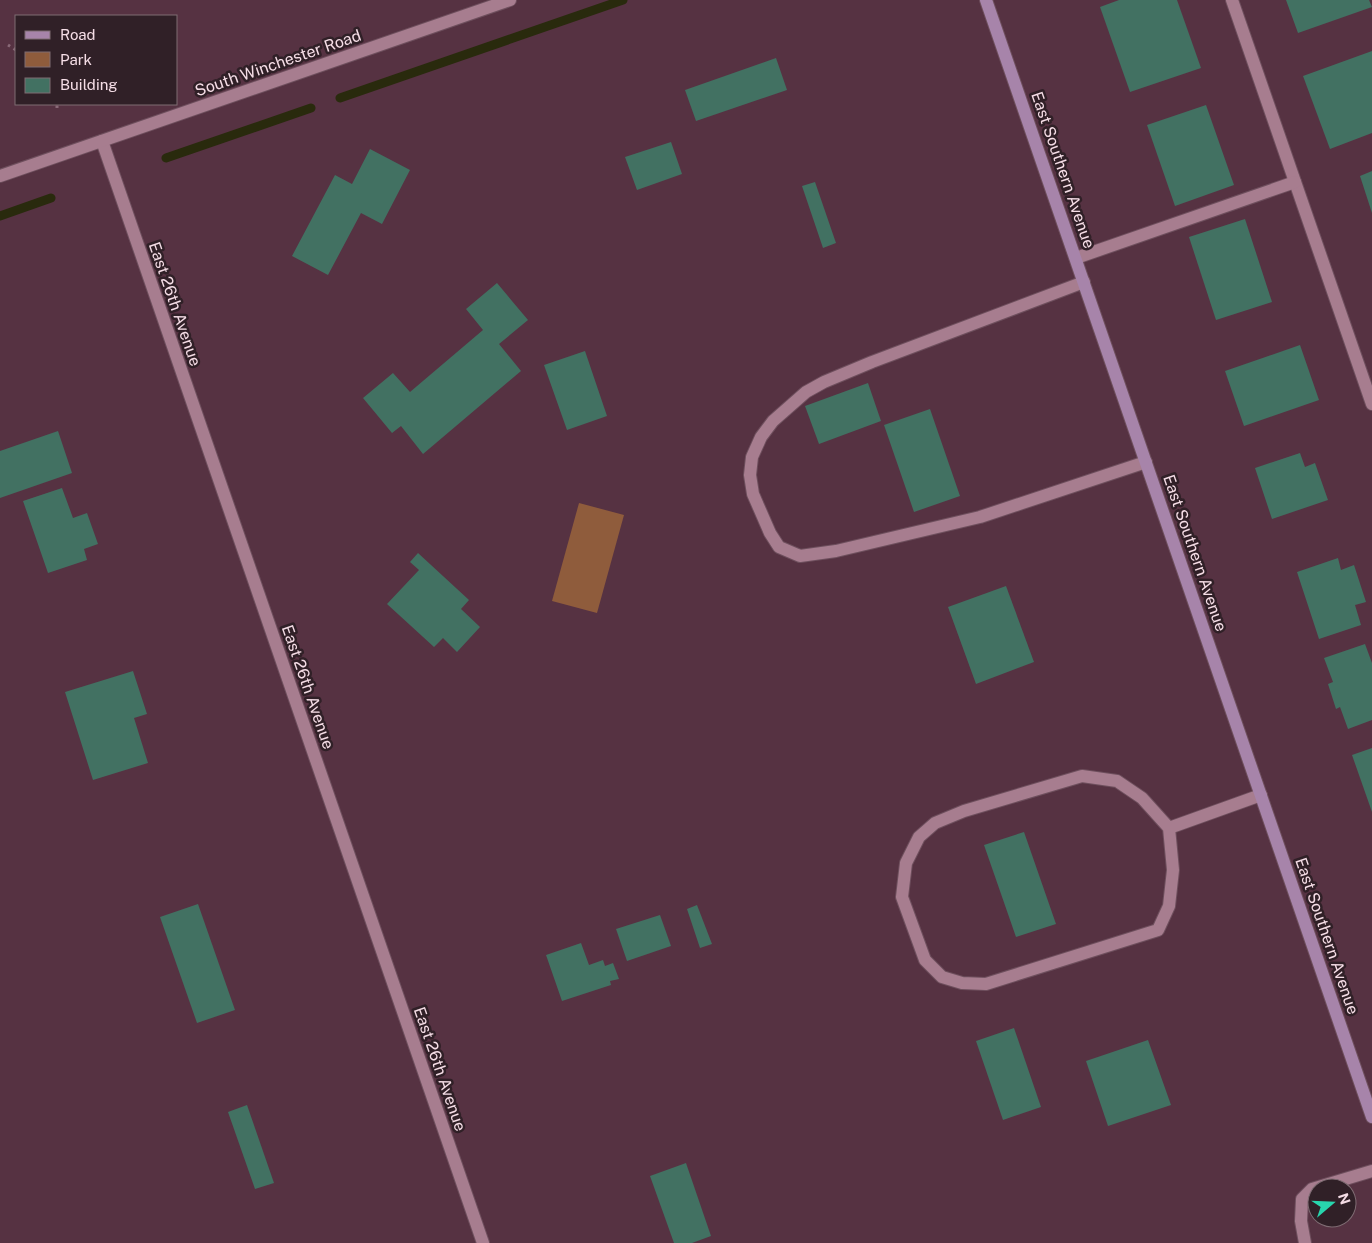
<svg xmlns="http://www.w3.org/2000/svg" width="1372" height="1243" viewBox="0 0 1372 1243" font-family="'Public Sans',sans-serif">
<rect width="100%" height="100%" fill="#563242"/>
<polygon fill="#8f5c3c" points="579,503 624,515 597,613 552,601"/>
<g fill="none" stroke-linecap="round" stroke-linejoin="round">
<g stroke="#292a0d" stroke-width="9">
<polyline points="340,98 623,0"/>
<polyline points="166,158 311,108"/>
<polyline points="0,216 51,198"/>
</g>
</g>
<g fill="#427162">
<polygon points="1119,0 1177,0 1201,68 1130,92 1100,7"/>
<polygon points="1286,0 1369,0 1372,7 1298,33"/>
<polygon points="1372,51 1372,133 1330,149 1303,76"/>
<polygon points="776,58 787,90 696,121 685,90"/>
<polygon points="1206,105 1234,185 1175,206 1147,125"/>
<polygon points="671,142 682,174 637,190 625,157"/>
<polygon points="370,149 410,170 382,224 361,213 328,275 292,256 335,175 352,184"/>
<polygon points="1372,171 1372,213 1360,176"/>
<polygon points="815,182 836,243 823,248 802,186"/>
<polygon points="1245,219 1272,302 1216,320 1189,237"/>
<polygon points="497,283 528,320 499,344 521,371 423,454 401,426 392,433 363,398 393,373 410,392 483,330 466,309"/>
<polygon points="1300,345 1319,400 1244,426 1225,371"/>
<polygon points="585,351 607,416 567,430 544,365"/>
<polygon points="868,383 881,421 819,444 805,406"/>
<polygon points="930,409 960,496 914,512 884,425"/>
<polygon points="58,431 72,473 0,498 0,451"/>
<polygon points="1300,453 1305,467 1315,463 1328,500 1272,519 1255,468"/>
<polygon points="62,488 73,518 87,513 98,544 84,549 87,560 48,573 23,501"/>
<polygon points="418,553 469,600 461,609 480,627 457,652 443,638 434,647 387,604 419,570 410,562"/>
<polygon points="1338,558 1341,570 1354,565 1366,602 1355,605 1361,625 1319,639 1297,572"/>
<polygon points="1006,586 1034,662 976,684 948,607"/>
<polygon points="1365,644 1372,663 1372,720 1348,729 1340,707 1336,709 1328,684 1333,682 1324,658"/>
<polygon points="133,671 147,714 134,718 148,763 93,780 65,692"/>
<polygon points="1372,748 1372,812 1352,755"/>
<polygon points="1024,832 1056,924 1016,937 984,845"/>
<polygon points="198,904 235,1010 197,1023 160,917"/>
<polygon points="697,905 712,944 700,948 687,909"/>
<polygon points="660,915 671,946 627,961 616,929"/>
<polygon points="581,943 589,965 603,960 605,966 613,963 619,979 610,981 611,985 562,1001 546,955"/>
<polygon points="1014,1028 1041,1107 1003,1120 976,1041"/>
<polygon points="1148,1040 1171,1105 1108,1126 1086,1061"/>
<polygon points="247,1105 274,1183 255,1189 228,1112"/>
<polygon points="686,1163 711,1236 692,1243 674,1243 650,1176"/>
</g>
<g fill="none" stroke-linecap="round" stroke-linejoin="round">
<g stroke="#6e4f5d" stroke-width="14">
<g id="service">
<polyline points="1232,0 1372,404"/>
<polyline points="1076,258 1295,182"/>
<polyline points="1084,282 872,362 824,382 806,392 773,421 761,437 752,457 750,475 753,494 770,533 779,547 800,556 836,551 980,517 1146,462"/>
<polyline points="1169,828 1173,870 1169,906 1158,930 986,984 962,983 942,977 925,960 902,897 906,863 919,837 935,823 964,811 1082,776 1117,781 1142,798 1169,828 1261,795"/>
<polyline points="1305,1243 1301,1221 1302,1199 1312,1189 1372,1171"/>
</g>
</g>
<g stroke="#6e4f5d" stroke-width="14">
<g id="minor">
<polyline points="102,141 483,1243"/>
<polyline points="0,176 510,0"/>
</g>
</g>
<g stroke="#6e4f5d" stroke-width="14">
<polyline id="secondary" points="986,0 1372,1117"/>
</g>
<g stroke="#8a6a78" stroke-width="3" stroke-dasharray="2.5 4" stroke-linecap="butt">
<polyline points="8,45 16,50"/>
<polyline points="57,108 57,104"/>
</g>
<use href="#service" stroke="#a77d8f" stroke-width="12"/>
<use href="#minor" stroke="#a77d8f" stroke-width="12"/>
<use href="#secondary" stroke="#a784aa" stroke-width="12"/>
</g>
<g text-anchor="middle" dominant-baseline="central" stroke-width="5" stroke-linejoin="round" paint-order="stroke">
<g font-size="16" fill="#f5dde6" stroke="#302027">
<text transform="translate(278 63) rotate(-19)">South Winchester Road</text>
<text transform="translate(1063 170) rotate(71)">East Southern Avenue</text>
<text transform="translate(175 304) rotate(71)">East 26th Avenue</text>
<text transform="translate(1195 553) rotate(71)">East Southern Avenue</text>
<text transform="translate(308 687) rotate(71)">East 26th Avenue</text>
<text transform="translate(1327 936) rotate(71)">East Southern Avenue</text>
<text transform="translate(440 1069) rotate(71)">East 26th Avenue</text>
</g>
</g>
<rect x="15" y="15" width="162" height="90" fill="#302027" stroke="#7f6c73"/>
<rect x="25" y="31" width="25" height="8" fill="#a784aa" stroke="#7f6c73"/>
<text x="60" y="40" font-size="15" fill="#f5dde6">Road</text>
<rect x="25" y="52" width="25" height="15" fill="#8f5c3c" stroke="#7f6c73"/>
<text x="60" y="65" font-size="15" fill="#f5dde6">Park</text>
<rect x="25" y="78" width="25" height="15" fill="#427162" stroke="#7f6c73"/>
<text x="60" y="90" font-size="15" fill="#f5dde6">Building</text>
<g transform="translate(1332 1203) rotate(71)"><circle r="24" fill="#302027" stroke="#7f6c73"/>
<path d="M0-4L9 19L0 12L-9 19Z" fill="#28d5ad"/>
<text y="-8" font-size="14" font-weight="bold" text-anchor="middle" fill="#f5dde6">N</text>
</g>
</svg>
